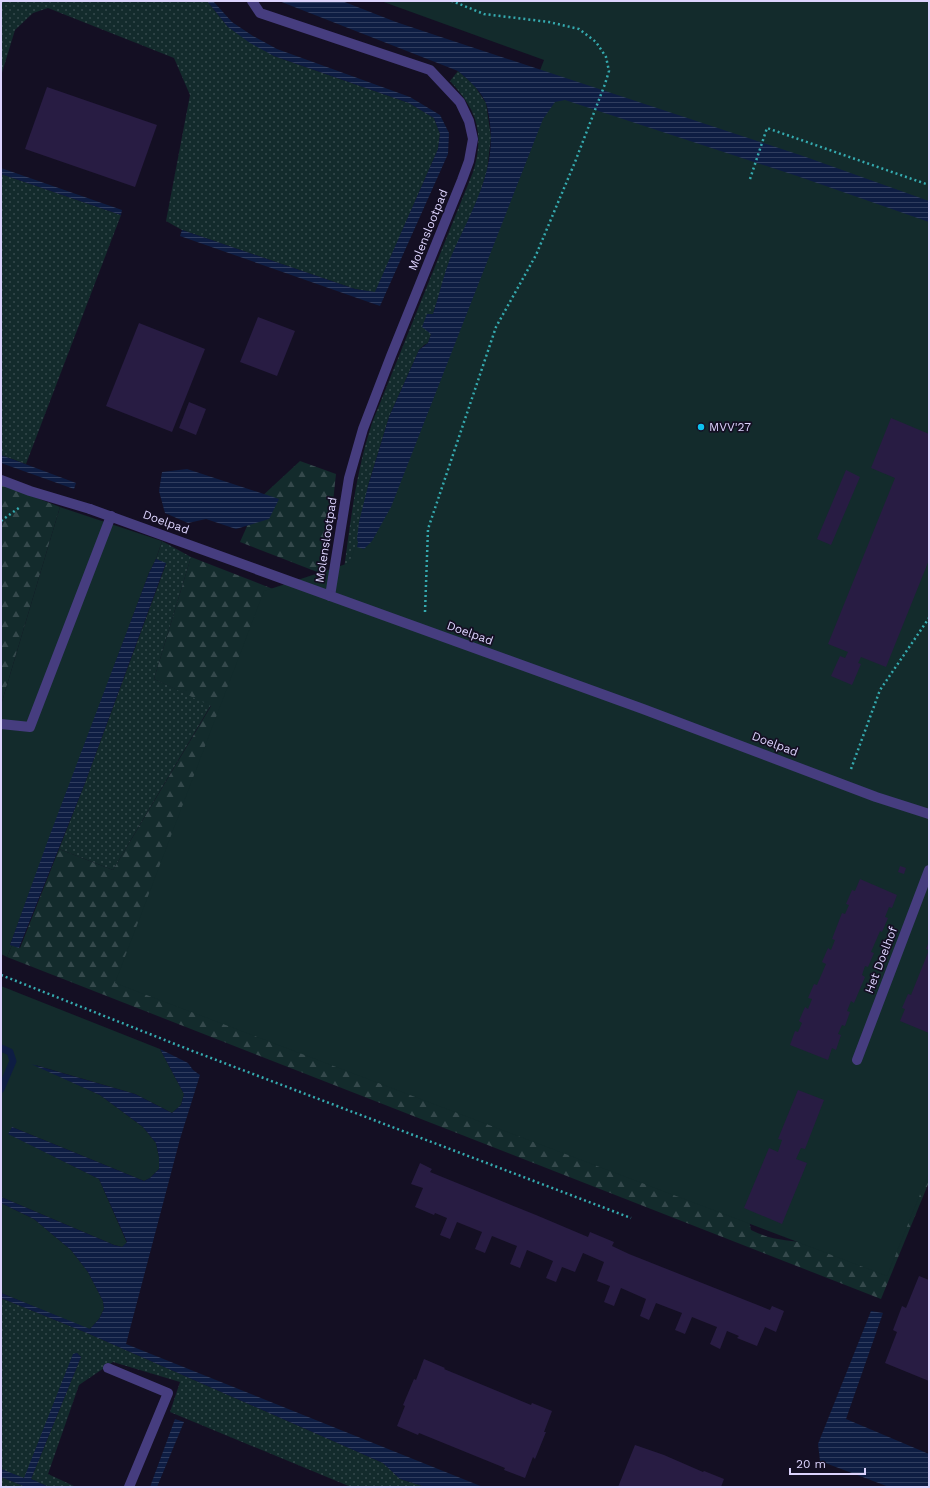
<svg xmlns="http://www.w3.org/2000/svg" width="930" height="1488" viewBox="0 0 930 1488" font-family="'Work Sans',sans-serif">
<defs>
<pattern id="grass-dots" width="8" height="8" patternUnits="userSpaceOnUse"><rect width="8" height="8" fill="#132b2c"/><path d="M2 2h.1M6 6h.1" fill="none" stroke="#35494c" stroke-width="1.8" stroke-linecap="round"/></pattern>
<pattern id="forest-firs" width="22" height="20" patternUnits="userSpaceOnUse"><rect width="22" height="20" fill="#132b2c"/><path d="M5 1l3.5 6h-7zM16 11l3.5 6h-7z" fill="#35494c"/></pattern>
<pattern id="water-rules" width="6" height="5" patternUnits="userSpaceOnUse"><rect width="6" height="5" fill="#0e1d43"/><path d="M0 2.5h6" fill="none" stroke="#303d5f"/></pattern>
</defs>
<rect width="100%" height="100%" fill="#140f23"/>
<g fill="url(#grass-dots)">
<polygon points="1,1 207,1 228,27 274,56 409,103 434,118 440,134 438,149 375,293 355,289 182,230 166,221 190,95 174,58 48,8 33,13 15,30 1,76"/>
<path d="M 458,71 L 474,85 L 486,103 L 491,137 L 487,171 L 478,199 L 450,260 L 433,314 L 427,314 L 429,332 L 431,334 L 428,343 L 424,345 L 419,350 L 389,417 L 368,486 L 364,549 L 344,569 C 351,518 356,472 372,423 L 473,172 C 485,133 477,110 450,81 Z"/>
<polygon points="1,174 121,215 26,464 1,455"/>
<polygon points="162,541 191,557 154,679 211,705 113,870 59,849 85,783 166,564 156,559"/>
<polygon points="1,1298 87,1333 383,1463 400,1479 426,1487 351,1487 170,1412 180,1382 113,1362 79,1385 48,1474 76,1487 49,1487 31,1479 81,1357 77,1353 73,1355 24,1479 1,1469"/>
<polygon points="1,1477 24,1486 26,1487 1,1487"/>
</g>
<g fill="url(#forest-firs)">
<polygon points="300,461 336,474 325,575 240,542 259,499"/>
<polygon points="1,484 60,507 1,705"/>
<path d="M 191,557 L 273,589 L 748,1215 L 751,1230 C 770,1240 789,1241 810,1243 L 929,1115 L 929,1182 L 881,1299 L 7,957 L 12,945 L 20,948 L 59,849 L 113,870 L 211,706 L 154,679 Z"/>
</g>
<g fill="#132b2c">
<polygon points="381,1 929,1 929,1172 887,1276 115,983 264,591 349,563 544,60"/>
<polygon points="60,507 162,541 156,559 149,573 10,945 12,945 7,957 1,954 1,705"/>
<polygon points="1,986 160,1049 184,1094 181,1105 172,1113 135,1094 35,1065 100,1095 143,1127 156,1143 159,1157 159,1169 150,1178 144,1181 12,1127 9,1134 99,1179 127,1243 122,1247 114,1245 1,1197"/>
<polygon points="1,1203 34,1219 71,1250 88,1272 103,1301 104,1309 99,1319 90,1329 86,1328 1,1293"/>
</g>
<g fill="url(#water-rules)">
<polygon points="207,1 213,1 232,22 253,36 277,49 410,97 440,115 449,133 448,154 380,306 180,236 182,230 355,289 375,292 438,149 440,134 434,118 409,103 274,56 250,43 228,27"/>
<path d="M 279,1 L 342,1 L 396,22 L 441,37 L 803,156 L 929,201 L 929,222 L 797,176 L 565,100 L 555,102 L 543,119 L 391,507 L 372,541 L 364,549 L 357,547 L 358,542 L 357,539 L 359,522 L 368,486 L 389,417 L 419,350 L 428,343 L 431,334 L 422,327 L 427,314 L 433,314 C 439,296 443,277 450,259 C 469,215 496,174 490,124 C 489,117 488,109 486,103 C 480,90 469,80 458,71 Z"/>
<polygon points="1,168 122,210 121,215 1,174"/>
<polygon points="1,455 76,483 74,489 1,463"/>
<polygon points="187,469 279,499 269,519 236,529 206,519 188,523 165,513 159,491 162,472"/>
<polygon points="156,559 166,563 85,783 19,948 10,945 48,840 149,573"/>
<polygon points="160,1049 188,1063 193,1070 200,1075 180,1139 126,1344 483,1487 426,1487 400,1479 383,1463 87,1333 1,1298 1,1293 90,1329 99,1319 104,1309 103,1301 88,1272 71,1250 34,1219 1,1203 1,1197 114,1245 122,1247 127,1242 99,1179 8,1134 12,1127 144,1181 150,1178 159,1169 159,1157 156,1143 143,1127 100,1095 31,1064 135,1094 172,1113 181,1105 184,1094"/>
<polygon points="871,1311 883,1313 846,1419 929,1454 929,1487 889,1487 820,1461 818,1444"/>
<polygon points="77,1353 81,1357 31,1479 49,1487 26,1487 1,1477 1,1469 24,1478 73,1354"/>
<polygon points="175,1419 184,1422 157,1487 150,1487"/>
</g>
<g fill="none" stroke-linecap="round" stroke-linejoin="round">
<polyline stroke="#0e1d43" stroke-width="7" points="1,1048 10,1052 13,1061 1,1089"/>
</g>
<g fill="#281c43">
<polygon points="47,87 157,125 135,187 25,149"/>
<polygon points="258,317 295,331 277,376 240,362"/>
<polygon points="139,323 205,349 172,432 106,406"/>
<polygon points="189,402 206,409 196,435 179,428"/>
<polygon points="891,418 929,434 929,560 886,667 861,657 858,663 861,664 852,685 831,676 840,656 845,658 848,652 828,644 895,478 871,468"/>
<polygon points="846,470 860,477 831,545 817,539"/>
<polygon points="900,866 906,868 904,874 898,872"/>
<polygon points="860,879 897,895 892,908 889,907 885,917 888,918 882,932 880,931 871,952 874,953 868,967 865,966 862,975 865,977 854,1003 851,1001 847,1011 850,1012 845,1026 842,1025 838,1034 841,1035 836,1050 832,1048 828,1060 790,1045 795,1031 798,1032 802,1023 799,1021 805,1007 808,1009 812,999 808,998 814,984 817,985 826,964 822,962 828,948 831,950 835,940 832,939 842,913 845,914 849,905 846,904 852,890 855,891"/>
<polygon points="929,941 929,1033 900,1021 905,1009 902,1008 908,994 911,995 929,950 926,949"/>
<polygon points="798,1090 824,1100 805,1149 801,1148 796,1159 807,1163 782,1224 744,1208 769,1148 778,1152 782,1140 778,1139"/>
<polygon points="420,1163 432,1169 430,1172 536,1215 588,1237 590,1232 614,1242 612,1246 629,1254 770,1310 772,1306 784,1311 776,1332 765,1327 757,1346 737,1338 739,1336 727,1331 720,1349 710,1344 717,1327 692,1317 685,1334 675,1330 682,1313 656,1303 649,1320 640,1316 646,1299 621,1288 614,1306 604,1302 610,1286 597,1281 604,1262 583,1253 575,1272 562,1267 556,1282 546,1278 553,1261 527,1250 520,1268 510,1264 517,1246 492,1236 485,1253 475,1249 482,1232 457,1222 450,1239 440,1235 447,1218 435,1213 434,1215 415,1207 423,1188 411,1184"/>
<polygon points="919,1276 929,1280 929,1381 885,1363 897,1332 893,1330 902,1306 906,1308"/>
<polygon points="424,1359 445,1368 444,1369 531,1405 532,1403 552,1411 544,1432 546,1432 535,1459 533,1457 525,1478 504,1470 505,1468 419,1433 418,1435 397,1426 405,1406 403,1405 414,1379 416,1380"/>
<polygon points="635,1445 664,1455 703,1472 704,1471 724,1479 721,1487 618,1487"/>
</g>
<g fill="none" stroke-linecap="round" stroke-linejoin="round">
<g stroke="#35aaaf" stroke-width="2.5" stroke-dasharray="2 3" stroke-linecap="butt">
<polyline points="750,179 767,128 929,185"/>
<polyline points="1,521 20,507"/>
<polyline points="425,612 428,529 496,327 536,255 575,162 605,84 609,71 606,57 596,42 579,29 549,22 484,14 452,1"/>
<polyline points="851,769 880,690 929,618"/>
<polyline points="1,975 190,1050 631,1218"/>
</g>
<polyline stroke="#463d7f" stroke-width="10" points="1,724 30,727 111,516"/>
<polyline stroke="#463d7f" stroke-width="10" points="1,480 30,491 90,509"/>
<g stroke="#463d7f" stroke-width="10">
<polyline points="252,1 260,13 430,70 460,102 469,121 473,139 469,161 462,180 391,356 363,429 349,478 330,596"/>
<polyline points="90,509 643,709 876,797 929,814"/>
<polyline points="857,1060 929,870"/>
<polyline points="108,1368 168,1393 129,1487"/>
</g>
</g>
<circle fill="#0dc2ef" stroke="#140f23" stroke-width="1.5" cx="701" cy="427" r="4"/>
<g text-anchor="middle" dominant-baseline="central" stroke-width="3.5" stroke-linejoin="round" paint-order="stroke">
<g font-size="12" fill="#dcd3fd" stroke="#140f23">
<text transform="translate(428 230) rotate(-68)">Molenslootpad</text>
<text transform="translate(166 522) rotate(20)">Doelpad</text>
<text transform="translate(326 540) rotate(-81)">Molenslootpad</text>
<text transform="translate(470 633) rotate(20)">Doelpad</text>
<text transform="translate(775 744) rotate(21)">Doelpad</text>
<text transform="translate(881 960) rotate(-69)">Het Doelhof</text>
</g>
<g font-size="12" fill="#dcd3fd" stroke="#140f23" text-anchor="start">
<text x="709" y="427">MVV'27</text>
</g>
</g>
<rect width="930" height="1488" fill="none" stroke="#dcd3fd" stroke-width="4"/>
<path d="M790 1468v6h75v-6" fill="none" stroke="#dcd3fd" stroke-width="2"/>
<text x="796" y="1468" font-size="12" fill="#dcd3fd" stroke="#140f23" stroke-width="3" paint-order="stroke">20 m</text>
</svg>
